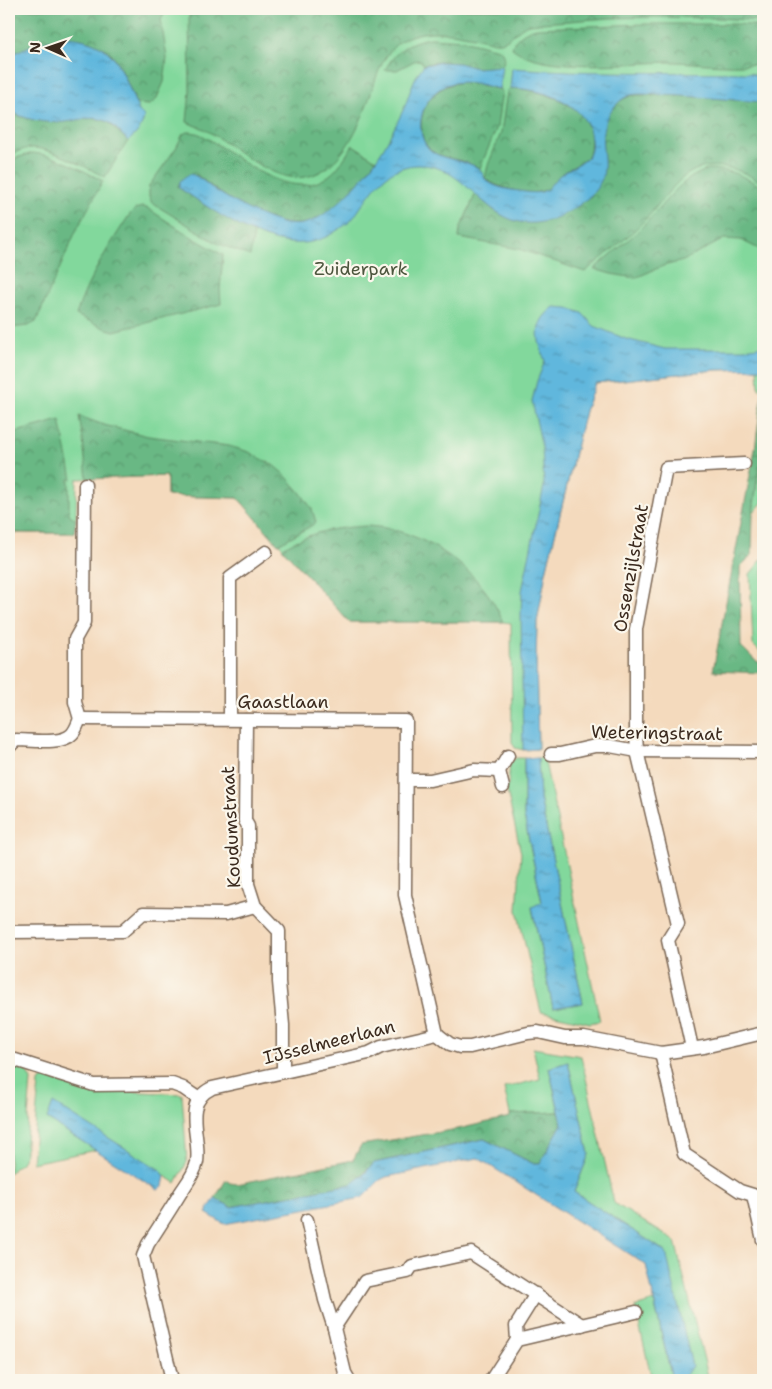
<svg xmlns="http://www.w3.org/2000/svg" width="772" height="1389" viewBox="0 0 772 1389" font-family="'Shantell Sans',sans-serif">
<defs>
<pattern id="forest-crowns" width="20" height="18" patternUnits="userSpaceOnUse" patternTransform="scale(1.25)"><rect width="20" height="18" fill="#69b884"/><path d="M2 6a3 3 0 1 1 6 0M12 15a3 3 0 1 1 6 0" fill="none" stroke="#58966b"/></pattern>
<pattern id="water-ripples" width="26" height="14" patternUnits="userSpaceOnUse" patternTransform="scale(1.25)"><rect width="26" height="14" fill="#60b7dd"/><path d="M2 4q2-2 4 0t4 0M15 11q2-2 4 0t4 0" fill="none" stroke="#5095b3"/></pattern>
</defs>
<rect width="100%" height="100%" fill="#fbf7ec"/>
<filter id="ink" filterUnits="userSpaceOnUse"><feTurbulence type="fractalNoise" baseFrequency=".02" numOctaves="2"/><feDisplacementMap in="SourceGraphic" scale="10" xChannelSelector="R" yChannelSelector="G"/><feConvolveMatrix kernelMatrix="1 2 1 2 8 2 1 2 1" color-interpolation-filters="sRGB"/></filter>
<filter id="wash" filterUnits="userSpaceOnUse"><feTurbulence type="fractalNoise" baseFrequency=".0096" numOctaves="4" result="noise"/><feDisplacementMap in="SourceGraphic" scale="20" xChannelSelector="R" yChannelSelector="G"/><feGaussianBlur stdDeviation="1.12" result="paint"/><feColorMatrix in="noise" values="0 0 0 0 0 0 0 0 0 0 0 0 0 0 0 0 0 1.4 0 .05"/><feComposite in="paint" operator="in"/></filter>
<g filter="url(#wash)">
<rect width="100%" height="100%" fill="#f4dabd"/>
<g fill="#82d89c" stroke="#5e815d">
<polygon points="9,9 763,9 763,389 759,389 758,369 715,370 595,383 585,411 546,572 537,622 536,659 538,749 523,750 515,748 512,742 511,623 503,622 349,622 238,498 167,496 167,476 77,479 76,520 74,533 9,533"/>
<polygon points="763,464 763,502 753,513 759,466"/>
<polygon points="763,558 763,655 753,645 750,574"/>
<polygon points="516,758 524,758 524,816 542,903 532,908 553,1008 583,1003 540,798 538,758 547,758 550,761 545,762 600,1021 590,1023 541,1012 517,910 521,853 506,787 508,786 510,762"/>
<polygon points="533,1048 581,1056 614,1203 675,1241 708,1376 706,1380 652,1380 635,1307 654,1301 672,1379 666,1252 574,1192 589,1154 568,1062 549,1068 559,1112 510,1114 504,1088 540,1079"/>
<polygon points="9,1065 26,1071 31,1080 25,1155 21,1163 9,1173 9,1117 13,1117 13,1099 9,1099"/>
<polygon points="45,1077 82,1089 182,1094 187,1162 176,1183 165,1176 160,1170 53,1104 47,1119 96,1150 32,1163 39,1083 40,1080"/>
</g>
<g fill="url(#forest-crowns)" stroke="#527151">
<polygon points="9,9 167,9 161,20 167,58 164,82 156,100 149,105 136,104 120,66 111,54 102,47 93,43 81,39 15,52 9,57"/>
<path d="M 189,9 L 763,9 L 763,21 L 718,18 L 654,17 L 609,18 L 528,24 C 518,28 509,41 501,42 C 494,43 485,39 478,38 C 455,33 427,27 404,39 C 384,51 378,72 371,93 C 357,136 328,198 271,171 C 247,160 227,142 204,129 C 199,126 192,125 187,122 L 190,91 Z"/>
<path d="M 644,24 L 736,24 L 763,26 L 763,63 C 734,68 704,63 675,62 C 634,62 544,74 512,48 C 515,37 525,31 536,28 Z"/>
<path d="M 431,38 L 463,40 L 498,49 C 505,52 505,60 502,66 C 493,67 483,69 475,67 C 458,64 441,59 424,65 L 420,60 L 414,61 L 397,70 L 385,70 C 396,50 409,41 431,38 Z"/>
<path d="M 464,82 L 499,89 L 502,91 L 497,127 L 480,168 C 474,166 468,163 462,161 C 450,158 434,157 427,146 C 422,139 421,131 421,123 C 423,99 440,84 464,82 Z"/>
<path d="M 510,88 C 537,89 595,104 591,141 C 590,146 591,152 588,156 C 582,165 568,168 560,175 C 555,179 553,186 547,189 C 533,198 498,188 485,179 L 488,165 L 501,133 L 507,91 Z"/>
<path d="M 633,95 L 675,95 L 763,102 L 763,184 C 741,168 709,158 685,176 C 670,188 659,205 646,219 C 628,238 605,255 585,272 L 519,249 L 459,238 L 460,229 L 475,195 L 478,195 C 492,211 502,217 522,222 L 603,170 C 602,140 597,106 633,95 Z"/>
<path d="M 9,110 L 17,116 L 55,122 L 90,118 L 107,121 L 128,141 L 105,177 C 87,168 50,147 31,148 C 22,149 15,152 9,157 Z"/>
<path d="M 187,132 C 201,131 212,142 224,149 C 253,169 299,203 332,173 C 341,165 346,155 353,145 L 376,160 C 361,181 332,217 306,223 C 272,231 222,196 197,175 L 179,188 L 229,220 L 254,233 L 250,256 L 217,243 L 152,203 L 149,197 L 149,186 L 176,148 L 183,134 Z"/>
<path d="M 33,153 C 57,155 82,170 103,181 L 76,231 L 36,322 L 28,326 L 10,328 L 9,316 L 9,165 L 16,158 Z"/>
<path d="M 709,169 C 731,169 745,177 763,188 L 763,251 L 741,240 L 724,239 L 683,261 L 663,266 L 635,278 L 611,274 L 594,269 C 611,254 630,240 646,223 C 667,201 679,179 709,169 Z"/>
<path d="M 142,207 L 147,208 L 190,236 L 223,255 L 220,289 L 221,304 L 114,331 L 104,328 L 76,315 C 88,278 109,246 130,214 L 135,209 Z"/>
<polygon points="762,395 763,395 763,464 759,466 753,513 752,555 740,567 741,646 757,662 763,662 763,673 713,671 755,449"/>
<polygon points="79,416 104,425 148,436 229,446 249,452 273,465 285,475 300,492 312,509 316,522 311,526 278,544 238,498 167,496 167,476 87,479 83,440"/>
<polygon points="60,420 72,479 69,479 69,514 76,520 74,533 9,533 9,434"/>
<path d="M 367,526 C 422,528 483,570 503,622 L 349,622 L 282,548 C 314,531 332,528 367,526 Z"/>
<polygon points="559,1112 562,1124 540,1163 532,1163 484,1139 374,1163 352,1184 231,1207 215,1198 226,1180 230,1183 237,1184 353,1160 361,1145 458,1129 510,1117 510,1114"/>
</g>
<g fill="url(#water-ripples)" stroke="#4e707e">
<path d="M 68,37 C 119,42 121,71 139,111 L 144,116 C 143,127 136,135 128,141 C 122,135 116,127 108,122 C 95,115 79,120 66,122 C 47,124 24,120 9,110 L 9,57 C 26,45 47,40 68,37 Z"/>
<path d="M 441,62 L 459,63 L 476,68 L 502,66 L 499,89 C 485,86 469,80 454,83 C 427,88 412,122 426,145 C 436,161 463,158 478,168 C 482,170 483,176 486,180 C 496,189 514,190 526,192 C 550,195 546,187 560,175 C 568,168 583,164 589,155 C 593,149 591,136 589,129 C 578,99 539,89 510,88 L 512,68 C 592,74 671,72 750,73 L 763,77 L 763,102 C 729,100 695,96 661,95 C 652,95 640,93 631,95 C 622,98 616,104 611,111 C 593,138 611,159 601,181 C 594,197 574,210 558,217 C 489,246 474,163 418,165 C 384,166 371,193 354,217 C 350,223 342,227 336,231 C 286,267 221,215 179,188 C 178,180 184,177 190,174 C 200,176 206,184 215,190 C 232,201 253,213 273,220 C 283,224 296,226 306,223 C 335,215 375,166 388,140 C 394,129 400,117 405,106 C 411,90 413,78 424,65 Z"/>
<path d="M 554,307 L 568,308 L 582,313 L 594,326 L 626,339 L 665,349 L 745,349 L 763,346 L 763,369 L 715,370 L 595,383 L 585,411 L 546,572 L 537,622 L 536,659 L 538,749 L 523,750 L 521,614 L 522,591 L 544,486 L 542,447 L 532,401 L 537,381 L 545,361 C 537,338 532,324 554,307 Z"/>
<polygon points="524,758 538,758 540,798 583,1003 553,1008 532,907 542,902 524,816"/>
<polygon points="568,1062 589,1154 574,1192 666,1252 692,1366 685,1376 672,1379 646,1265 478,1158 386,1177 380,1180 362,1198 224,1224 206,1213 215,1198 231,1207 351,1184 364,1174 374,1163 484,1139 532,1163 540,1163 562,1124 549,1068"/>
<polygon points="53,1103 160,1170 165,1176 163,1186 158,1190 47,1119"/>
</g>
</g>
<g filter="url(#ink)">
<g fill="none" stroke-linecap="round" stroke-linejoin="round">
<g stroke="#7c6856" stroke-width="15">
<g id="minor">
<polyline points="80,719 406,721 405,895 437,1034"/>
<polyline points="80,719 75,702 75,639 84,623 85,484"/>
<polyline points="230,719 230,578 266,552"/>
<polyline points="246,720 245,821 248,826 248,884 255,906 279,931 279,982 283,1025 283,1072"/>
<path d="M 9,747 L 16,740 C 31,740 62,745 72,734 C 76,730 78,723 80,719"/>
<polyline points="551,754 560,754 595,746 610,746 637,751 763,752"/>
<polyline points="406,780 430,780 474,770 499,771"/>
<polyline points="503,787 499,771 508,756"/>
<polyline points="9,932 123,931 143,913 226,914 255,906"/>
<polyline points="692,1048 668,940 678,924 637,751 636,732 636,629 666,468 744,464"/>
<polyline points="661,1053 684,1154 740,1191 753,1195 763,1240"/>
<polyline points="9,1058 94,1085 172,1084 183,1088 199,1099"/>
<polyline points="307,1220 325,1300 334,1328 345,1373 349,1380"/>
<polyline points="334,1328 365,1281 408,1272 412,1266 471,1253 582,1325"/>
<polyline points="517,1340 516,1326 536,1294"/>
<path d="M 172,1380 L 143,1256 L 148,1244 C 159,1227 170,1210 181,1192 C 187,1183 195,1173 197,1162 C 201,1136 181,1103 212,1088 L 369,1053 L 381,1047 L 437,1034 L 450,1044 L 460,1047 L 470,1047 L 528,1033 L 538,1032 L 565,1038 L 584,1038 L 661,1053 L 704,1047 L 763,1033"/>
<polyline points="491,1380 517,1340 636,1312"/>
</g>
</g>
<use href="#minor" stroke="#fff" stroke-width="12"/>
</g>
</g>
<g text-anchor="middle" dominant-baseline="central" stroke-width="4.5" stroke-linejoin="round" paint-order="stroke">
<g font-size="18" fill="#4d563e" stroke="#fbf7ec">
<text x="361" y="269">Zuiderpark</text>
</g>
<g font-size="18" fill="#3b2a1e" stroke="#fbf7ec">
<text transform="translate(631 568) rotate(-80)">Ossenzijlstraat</text>
<text x="283" y="702">Gaastlaan</text>
<text transform="translate(657 733) rotate(1)">Weteringstraat</text>
<text transform="translate(231 827) rotate(-93)">Koudumstraat</text>
<text transform="translate(329 1042) rotate(-14)">IJsselmeerlaan</text>
</g>
</g>
<rect width="772" height="1389" fill="none" stroke="#fbf7ec" stroke-width="30"/>
<g transform="translate(48 48) rotate(272)" stroke="#fbf7ec" stroke-width="4" paint-order="stroke">
<path d="M0-4L9 19L0 12L-9 19Z" fill="#3b2a1e"/>
<text y="-8" font-size="14" font-weight="bold" text-anchor="middle" fill="#3b2a1e">N</text>
</g>
</svg>
